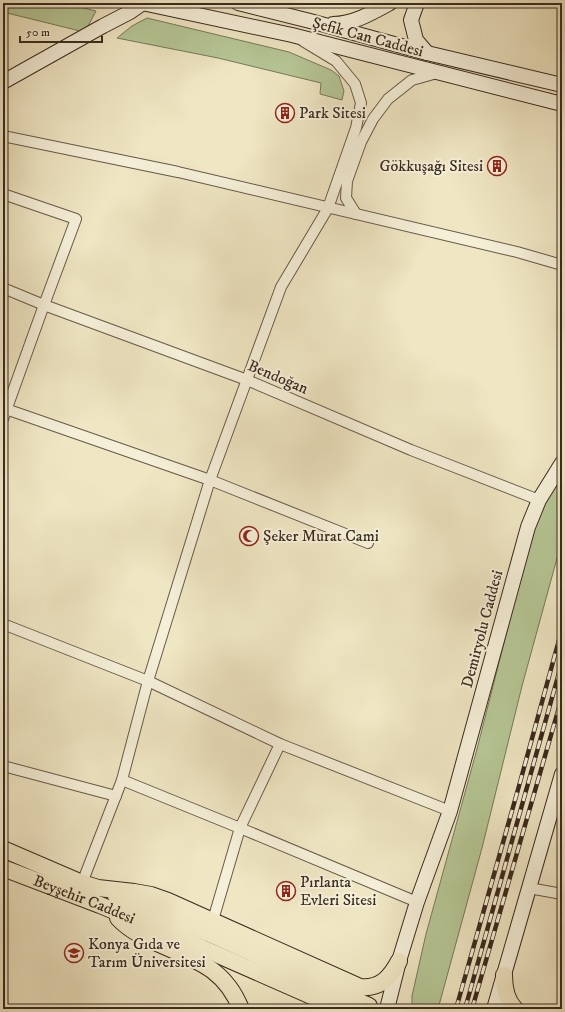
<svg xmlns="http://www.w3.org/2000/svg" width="565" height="1012" viewBox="0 0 565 1012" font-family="'IM FELL DW Pica',serif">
<rect width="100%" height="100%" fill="#efe6c3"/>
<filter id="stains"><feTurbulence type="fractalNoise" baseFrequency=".005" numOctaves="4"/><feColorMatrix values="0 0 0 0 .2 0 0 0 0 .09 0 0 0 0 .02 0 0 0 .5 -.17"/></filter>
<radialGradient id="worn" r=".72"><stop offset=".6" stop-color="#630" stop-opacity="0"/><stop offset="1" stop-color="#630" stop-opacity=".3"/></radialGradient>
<g fill="#b6c695" stroke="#78785a">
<polygon points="3,3 63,3 96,11 87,28 80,31 3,12"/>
<polygon points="147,18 289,52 331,70 339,76 344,91 342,100 320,94 321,83 218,58 117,38 132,26"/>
<polygon points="562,472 562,540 522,686 482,848 438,1009 412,1009 412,996 426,934 477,749 532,533 550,493"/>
</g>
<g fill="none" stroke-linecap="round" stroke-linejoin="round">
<g stroke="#685949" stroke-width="12">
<g id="street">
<polyline points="3,136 178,172 517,252 562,265"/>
<polyline points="3,194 76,219 44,305 3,419"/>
<polyline points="356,214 346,198 347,181 361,142 373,119 388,99 412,80 437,73"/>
<polyline points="3,288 44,305 247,380 411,450 539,500"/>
<polyline points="3,408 210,480 368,543"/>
<polyline points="3,624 148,681 280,744 450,811"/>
<polyline points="3,766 116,796"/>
<polyline points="122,780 240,828 417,902"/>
<polyline points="82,883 122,780 148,681 210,480 281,287 328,208 356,128 361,103 355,84 336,61 303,41"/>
<polyline points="529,888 562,894"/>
<polyline points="213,920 240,828 280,744"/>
</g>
</g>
<g stroke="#3b2a20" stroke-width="16">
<g id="secondary">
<polyline points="142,3 292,35 562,104"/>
<polyline points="238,3 310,21 427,53 562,85"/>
<polyline points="417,3 411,20 416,40 427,53"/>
<path d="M 333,24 C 353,24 372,13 390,3"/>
<polyline points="3,82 103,26 130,12 143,3"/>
<polyline points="387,1009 399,961 417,902 450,811 528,527 539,500 562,463"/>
<polyline points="494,1009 562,774"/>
</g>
</g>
<g stroke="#3b2a20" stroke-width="18">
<g id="primary">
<path d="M 3,849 L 82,883 L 98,888 L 134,892 L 151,895 L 168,901 L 360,987 C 380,989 390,978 399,961"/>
<path id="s1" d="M 3,868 L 100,905 L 175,936 L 341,1009"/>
<polyline points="116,896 210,934 369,1006"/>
<path d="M 118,918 C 129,930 143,937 157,943 C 195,960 224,967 241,1009"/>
<path d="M 504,975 C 504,988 506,1000 515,1009"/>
</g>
</g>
<use href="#street" stroke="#f5efd8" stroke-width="10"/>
<use href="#secondary" stroke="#f5efd8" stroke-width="14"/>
<use href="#primary" stroke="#efe6c3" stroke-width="16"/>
<g stroke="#3b2a20" stroke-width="4.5">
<g id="rail">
<polyline points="456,1009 519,786 562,629"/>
<polyline points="465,1009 562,662"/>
<polyline points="472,1009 562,697"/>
</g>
</g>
<use href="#rail" stroke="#f5efd8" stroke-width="3" stroke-dasharray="9" stroke-linecap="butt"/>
</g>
<defs>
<g id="building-ring" transform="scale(1)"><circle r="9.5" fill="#f5efd8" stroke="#8f2418" stroke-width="1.5"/><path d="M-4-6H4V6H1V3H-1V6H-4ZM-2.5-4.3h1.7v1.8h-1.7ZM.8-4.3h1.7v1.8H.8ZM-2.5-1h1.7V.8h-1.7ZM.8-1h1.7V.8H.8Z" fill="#8f2418"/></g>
<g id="mosque-ring" transform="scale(1)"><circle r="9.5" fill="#f5efd8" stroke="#8f2418" stroke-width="1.5"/><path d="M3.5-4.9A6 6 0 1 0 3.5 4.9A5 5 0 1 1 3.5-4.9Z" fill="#8f2418"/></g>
<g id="university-ring" transform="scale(1)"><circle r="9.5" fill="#f5efd8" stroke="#8f2418" stroke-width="1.5"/><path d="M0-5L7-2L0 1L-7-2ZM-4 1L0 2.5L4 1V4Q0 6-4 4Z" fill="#8f2418"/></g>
</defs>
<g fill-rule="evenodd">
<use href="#building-ring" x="285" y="113"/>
<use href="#building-ring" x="497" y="166"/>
<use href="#mosque-ring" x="249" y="536"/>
<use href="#building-ring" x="286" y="891"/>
<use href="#university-ring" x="74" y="953"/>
</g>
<g text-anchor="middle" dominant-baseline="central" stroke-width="4" stroke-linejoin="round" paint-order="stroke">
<g font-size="16" fill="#3b2a20" stroke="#f5efd8">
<text transform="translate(368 37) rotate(15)">Şefik Can Caddesi</text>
<text transform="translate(278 377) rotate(23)">Bendoğan</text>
<text transform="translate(482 629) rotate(-75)">Demiryolu Caddesi</text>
<text stroke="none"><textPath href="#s1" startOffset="87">Beyşehir Caddesi</textPath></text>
</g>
<g font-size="16" fill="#3b2a20" stroke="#f5efd8" text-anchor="start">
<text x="299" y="113">Park Sitesi</text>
<text x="483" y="166" text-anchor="end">Gökkuşağı Sitesi</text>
<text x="263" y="536">Şeker Murat Cami</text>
<text x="300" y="882">Pırlanta<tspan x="300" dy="18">Evleri Sitesi</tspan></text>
<text x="88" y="944">Konya Gıda ve<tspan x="88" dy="18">Tarım Üniversitesi</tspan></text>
</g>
</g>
<rect width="565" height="1012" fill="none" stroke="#efe6c3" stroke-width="16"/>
<rect x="4" y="4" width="557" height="1004" fill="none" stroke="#3b2a20" stroke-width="2"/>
<rect x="8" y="8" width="549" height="996" fill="none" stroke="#3b2a20"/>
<path d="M20 36v6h82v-6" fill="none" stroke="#3b2a20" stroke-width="2"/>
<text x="26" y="36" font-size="12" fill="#3b2a20" stroke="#f5efd8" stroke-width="3" paint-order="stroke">50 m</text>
<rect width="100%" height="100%" filter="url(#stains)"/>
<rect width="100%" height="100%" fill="url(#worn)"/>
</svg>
